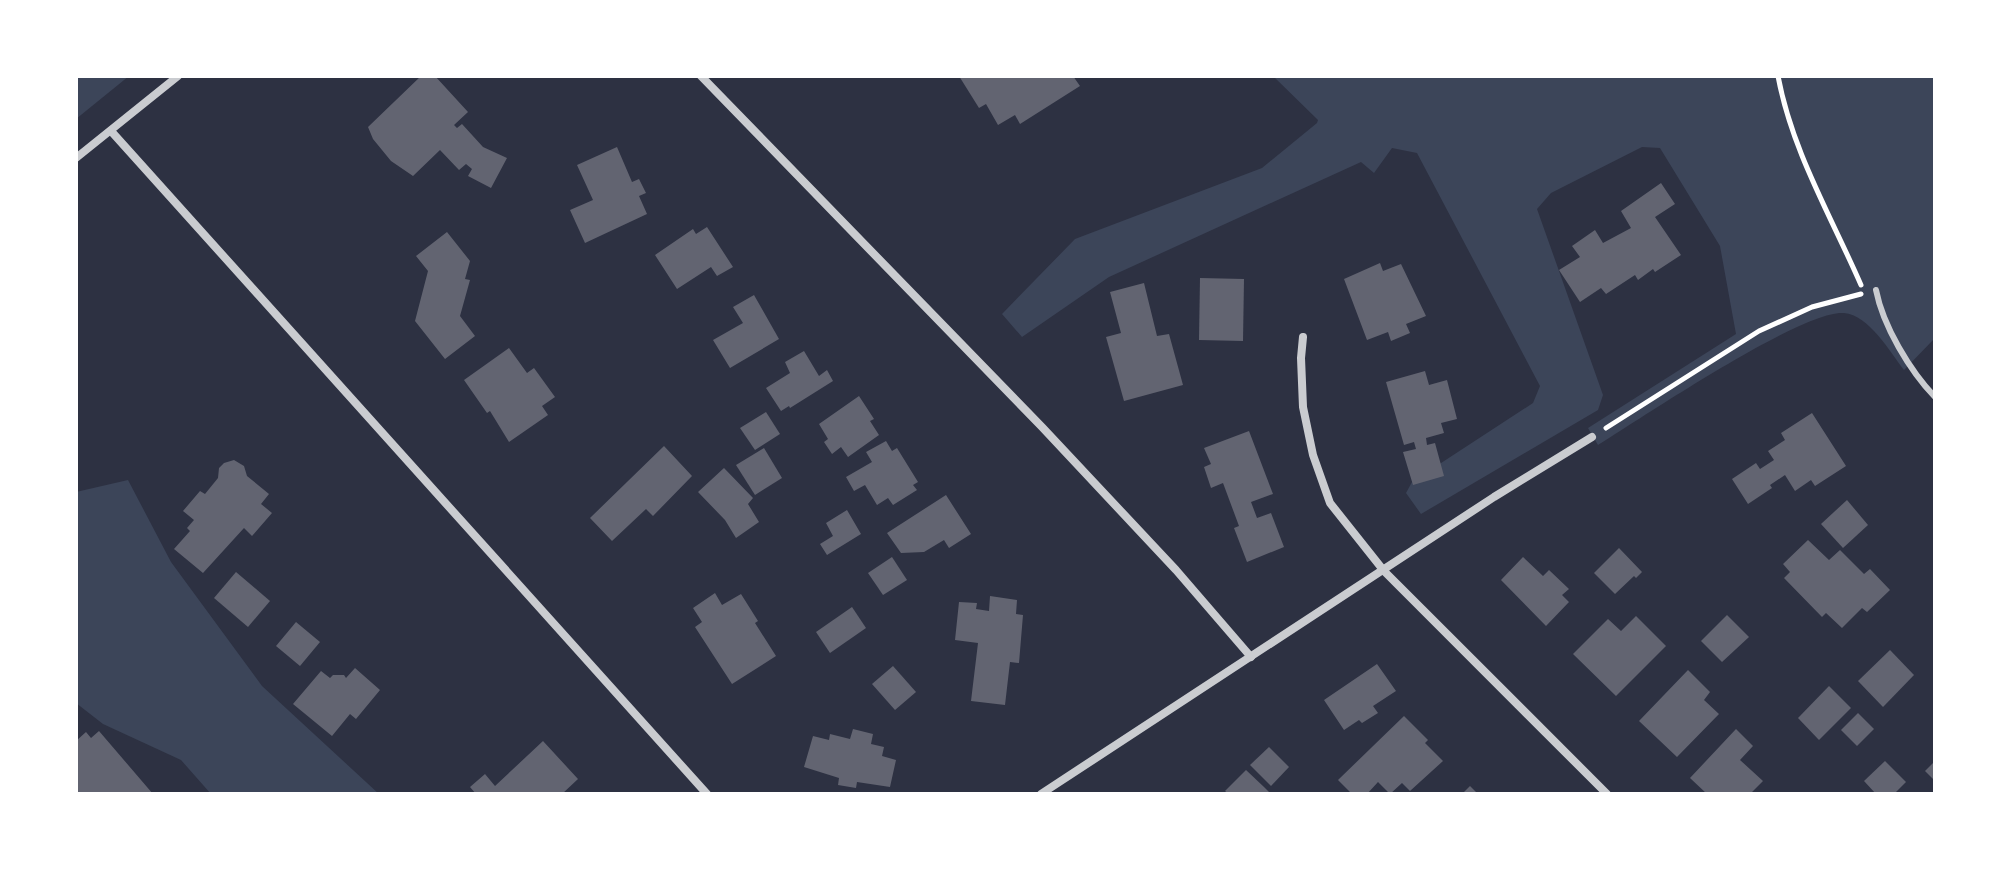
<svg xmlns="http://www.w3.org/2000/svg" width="2011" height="870" viewBox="0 0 2011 870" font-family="Cabin,sans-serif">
<rect width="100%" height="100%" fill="#2d3142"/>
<g fill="#3c4559">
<polygon points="76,76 129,76 76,119"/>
<path d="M 1273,76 L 1935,76 L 1935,338 L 1904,370 C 1890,352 1869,315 1844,313 C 1803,309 1640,419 1598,445 L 1588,428 L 1736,334 L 1720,246 L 1660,148 L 1642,147 L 1551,193 L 1537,209 L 1603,395 L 1598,410 L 1421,514 L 1406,493 L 1412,482 L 1533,403 L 1540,386 L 1417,153 L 1392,148 L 1374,173 L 1361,162 L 1109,277 L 1022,337 L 1002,314 L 1075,239 L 1262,168 L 1317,123 L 1318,120 Z"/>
<polygon points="128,480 171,562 262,686 379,794 211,794 181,760 103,724 76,703 76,492"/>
</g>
<g fill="#626471">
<polygon points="421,76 435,76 468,112 454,125 457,128 462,124 483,147 507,158 491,188 468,176 472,169 466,164 459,170 440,150 413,176 391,161 373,139 368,127"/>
<polygon points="959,76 1073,76 1080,86 1020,124 1015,115 998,125 986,104 979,108"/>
<polygon points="617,147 632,182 639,179 646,193 639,196 647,214 585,243 570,210 593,200 577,165"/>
<polygon points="1661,183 1675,204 1655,217 1681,255 1655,272 1653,269 1638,280 1635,275 1606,294 1601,288 1580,302 1559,270 1580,257 1572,246 1595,230 1603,243 1631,228 1621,211"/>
<polygon points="707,227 733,267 717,276 711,267 677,289 655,255 693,229 696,234"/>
<polygon points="447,232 470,261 465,279 470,280 460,316 475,336 445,359 415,321 428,271 416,256"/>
<polygon points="1380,263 1383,271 1401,264 1426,316 1406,324 1410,333 1391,341 1388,332 1367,340 1344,279"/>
<polygon points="1200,278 1244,279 1243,341 1199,340"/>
<polygon points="1144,283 1157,336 1169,334 1183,385 1124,401 1106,337 1121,333 1110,292"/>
<polygon points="754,295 779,339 730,368 713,340 743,323 733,307"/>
<polygon points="509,348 527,373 534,368 555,397 542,406 548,415 509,442 490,411 487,413 464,380"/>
<polygon points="804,351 819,376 827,370 833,381 790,408 789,406 781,411 766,388 790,373 785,362"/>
<polygon points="1425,371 1429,385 1447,380 1457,419 1441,423 1444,433 1426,438 1427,445 1435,443 1444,476 1413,485 1403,452 1416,449 1414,442 1404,445 1386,382"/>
<polygon points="859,396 874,419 870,421 879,435 848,457 841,447 832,454 824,442 828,439 819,424"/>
<polygon points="766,412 780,434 755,450 740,428"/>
<polygon points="1812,413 1846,466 1815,486 1811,480 1795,491 1785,475 1770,485 1772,488 1748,504 1732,479 1756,463 1760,469 1774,460 1768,451 1785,440 1781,433"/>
<polygon points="1249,431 1273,494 1251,502 1257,518 1271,513 1284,547 1247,562 1234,528 1239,526 1223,483 1211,488 1204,467 1211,464 1204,448"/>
<polygon points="886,441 892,451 897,448 918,482 913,485 917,490 893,505 888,498 877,505 865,485 854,491 846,477 872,462 866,452"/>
<polygon points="664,446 692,476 653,516 646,509 612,541 590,518"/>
<polygon points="764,448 782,478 755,495 736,465"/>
<polygon points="234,460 244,466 247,476 269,494 261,504 272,513 252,536 244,528 203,573 174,549 190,531 187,528 194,520 183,511 200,491 205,494 218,478 219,468 224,463"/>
<polygon points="724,468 753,498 748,504 759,522 736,538 725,520 698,492"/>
<polygon points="946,495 971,534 949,548 944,540 924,552 901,553 887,533"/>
<polygon points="1847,500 1868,525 1843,548 1821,524"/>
<polygon points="847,510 861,534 827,555 820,544 833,536 826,523"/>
<polygon points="1808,540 1829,560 1840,550 1864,574 1870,569 1890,590 1867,612 1862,608 1842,628 1826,613 1822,617 1784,578 1790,572 1783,564"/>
<polygon points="1619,548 1642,572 1636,578 1634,576 1615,594 1594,573"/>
<polygon points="892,557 907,580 883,595 868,573"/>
<polygon points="1523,557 1543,576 1549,570 1569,589 1562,595 1569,602 1546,626 1501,580"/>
<polygon points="236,572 270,601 248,627 214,598"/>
<polygon points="715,593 722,605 741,594 758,621 755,623 776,656 732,684 695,627 702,622 693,608"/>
<polygon points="990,596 1017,600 1016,614 1023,615 1019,663 1010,662 1005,705 971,701 978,643 955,640 959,602 977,603 976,609 989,611"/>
<polygon points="852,607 866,628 830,653 816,632"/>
<polygon points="1727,615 1749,637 1722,662 1701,641"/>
<polygon points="1636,616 1666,646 1616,696 1573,654 1608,619 1621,631"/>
<polygon points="296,622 320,642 300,666 276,646"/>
<polygon points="1890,650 1914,675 1883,707 1858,681"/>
<polygon points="1377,664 1396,691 1373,706 1378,713 1362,723 1359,720 1344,730 1324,700"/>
<polygon points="893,666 916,692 895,710 872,684"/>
<polygon points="355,668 380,690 356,719 350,714 332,736 293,704 321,671 330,678 333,675 344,675 346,678"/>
<polygon points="1688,670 1710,692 1704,700 1719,714 1677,757 1639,721"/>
<polygon points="1829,686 1851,708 1819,740 1798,718"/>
<polygon points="1858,713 1874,729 1857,746 1841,730"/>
<polygon points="1404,716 1428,740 1425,743 1443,761 1410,791 1402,783 1390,794 1378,782 1367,794 1352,794 1338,780"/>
<polygon points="853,729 873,734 871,744 884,747 882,756 896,760 890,787 857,782 856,788 838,785 839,778 804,767 813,736 829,740 830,734 850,739"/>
<polygon points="1736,729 1753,746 1740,760 1763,781 1750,794 1707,794 1690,778"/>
<polygon points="99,731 153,794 76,794 76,741 86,732 91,738"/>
<polygon points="543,741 578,779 562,794 476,794 470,787 485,774 495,786"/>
<polygon points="1269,747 1289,767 1271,786 1250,765"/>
<polygon points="1885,761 1906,782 1894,794 1876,794 1864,781"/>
<polygon points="1935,761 1935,781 1925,771"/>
<polygon points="1246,770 1264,787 1271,794 1229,794 1225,791"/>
<polygon points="1470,786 1478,794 1462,794"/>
</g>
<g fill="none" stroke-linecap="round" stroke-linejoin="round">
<g stroke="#fff" stroke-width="5">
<path d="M 1778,76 C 1792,151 1831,216 1861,285"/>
<polyline points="1606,428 1759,331 1812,307 1861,294"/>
</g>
<path stroke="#caccd0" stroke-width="6" d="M 1876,290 C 1883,326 1910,371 1935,397"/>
<g stroke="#caccd0" stroke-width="8">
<polyline points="701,76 1042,427 1176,570 1251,657"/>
<polyline points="111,131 707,794"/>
<polyline points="76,158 178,76"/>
<polyline points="1303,337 1301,358 1303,407 1313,455 1330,503 1384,571 1607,794"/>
<polyline points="1041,794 1494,497 1592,437"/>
</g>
</g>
<rect width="2011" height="870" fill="none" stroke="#ffffff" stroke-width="156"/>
</svg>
